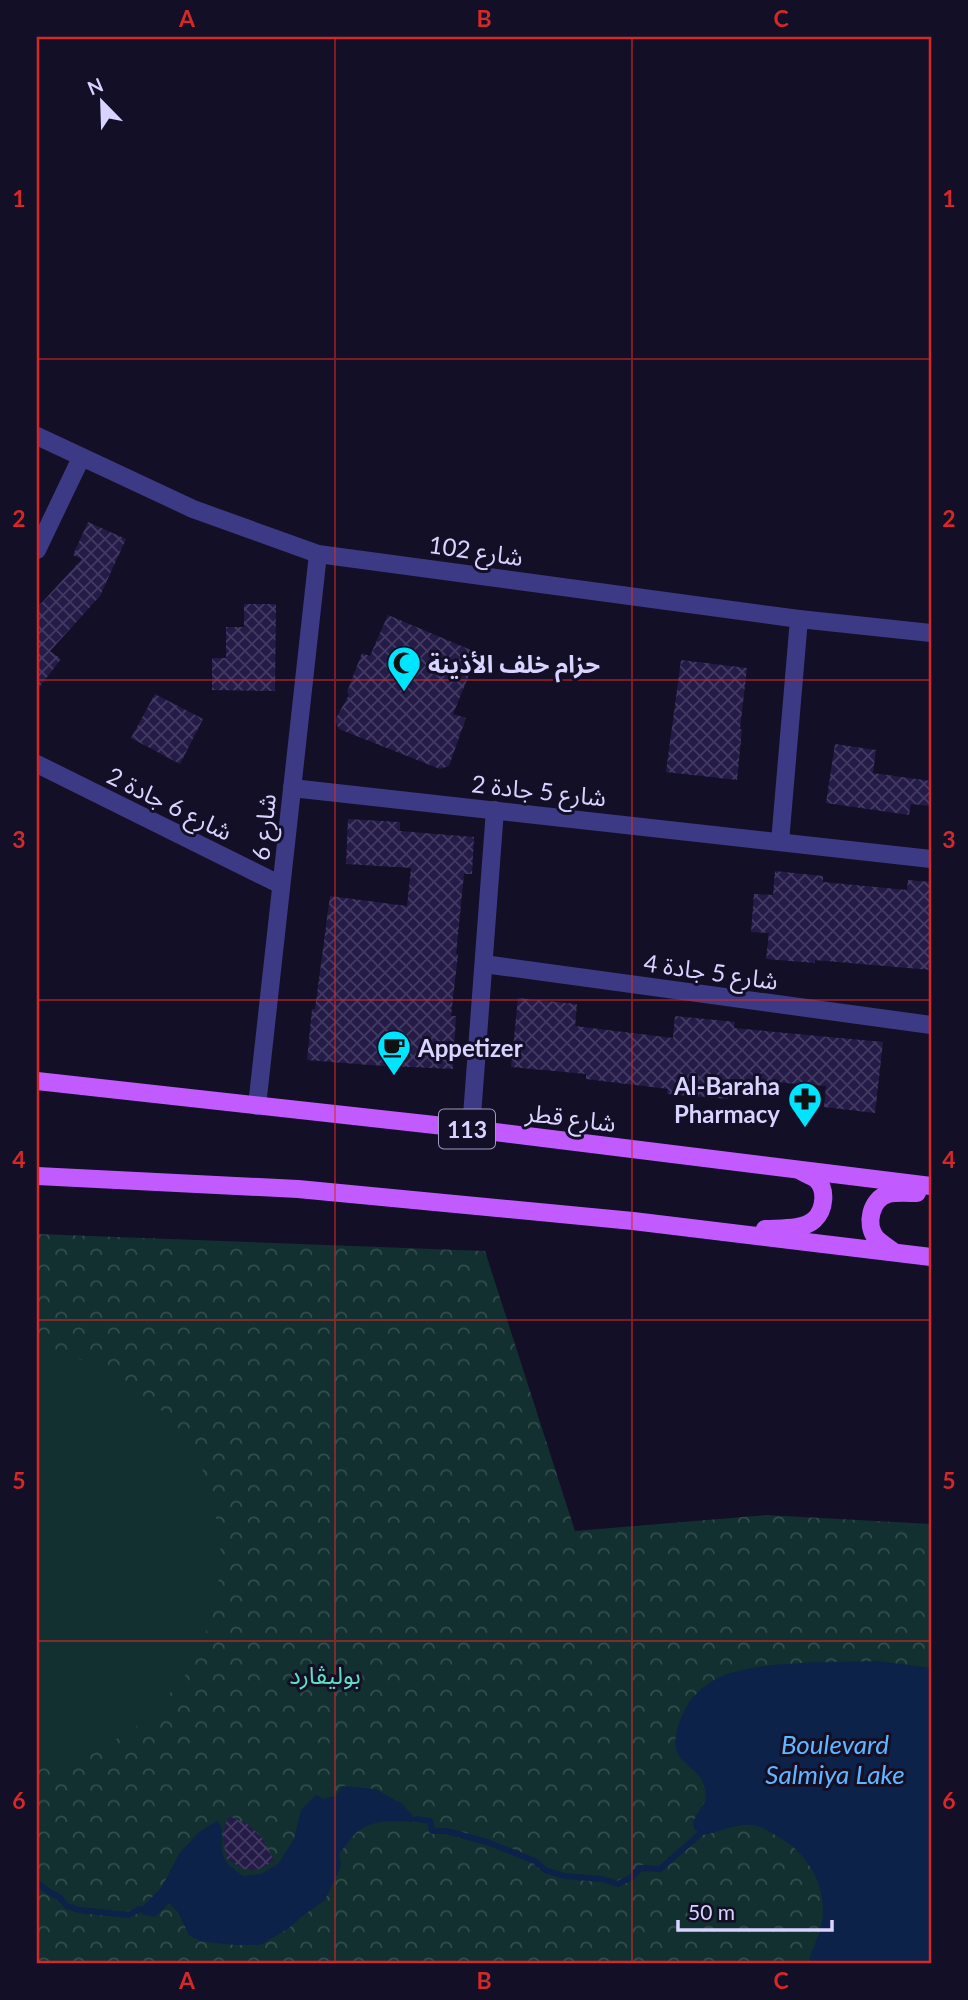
<svg xmlns="http://www.w3.org/2000/svg" width="968" height="2000" viewBox="0 0 968 2000" font-family="Lato,'Noto Sans Arabic',sans-serif">
<defs>
<pattern id="park-crowns" width="20" height="18" patternUnits="userSpaceOnUse" patternTransform="scale(1.75)"><rect width="20" height="18" fill="#12302f"/><path d="M2 6a3 3 0 1 1 6 0M12 15a3 3 0 1 1 6 0" fill="none" stroke="#344d4e"/></pattern>
<pattern id="building-cross-hatch" width="8" height="8" patternUnits="userSpaceOnUse" patternTransform="scale(1.75)"><rect width="8" height="8" fill="#241b47"/><path d="M0 0l8 8M0 8l8-8" fill="none" stroke="#433b63"/></pattern>
</defs>
<rect width="100%" height="100%" fill="#130f26"/>
<polygon fill="url(#park-crowns)" points="37,1234 485,1251 575,1531 766,1515 931,1524 931,1963 37,1963"/>
<polygon fill="#12302f" points="37,1348 50,1348 113,1372 166,1414 203,1471 221,1536 217,1604 192,1667 148,1719 91,1755 37,1768"/>
<g fill="#0c2248">
<path d="M 877,1661 L 931,1668 L 931,1963 L 808,1963 C 812,1950 819,1936 822,1922 C 828,1886 807,1852 777,1836 C 769,1831 761,1826 752,1825 C 736,1823 719,1832 704,1835 C 682,1827 700,1813 705,1801 C 707,1794 705,1786 702,1780 C 695,1767 679,1763 676,1748 C 674,1737 678,1726 682,1716 C 689,1698 704,1684 722,1676 C 763,1660 832,1663 877,1661 Z"/>
<path d="M 342,1786 L 375,1789 L 401,1803 L 416,1819 L 411,1822 C 392,1821 373,1819 357,1832 C 350,1838 346,1847 339,1853 L 341,1866 L 325,1900 L 301,1917 L 289,1928 L 260,1945 L 235,1945 L 200,1941 L 189,1935 L 178,1912 L 169,1903 L 155,1917 L 142,1914 L 140,1909 L 162,1887 L 179,1854 L 198,1833 L 217,1821 C 227,1831 219,1842 223,1855 C 225,1864 235,1870 243,1876 L 261,1874 L 278,1864 L 294,1839 L 301,1810 L 316,1795 L 323,1799 L 336,1796 Z"/>
</g>
<g fill="none" stroke-linecap="round" stroke-linejoin="round">
<g stroke="#0c2248" stroke-width="6">
<polyline points="416,1819 430,1821 432,1831 447,1831 487,1842 535,1861 545,1870 564,1876 602,1879 618,1884 632,1877 640,1868 660,1869 700,1834"/>
<polyline points="37,1883 49,1892 59,1897 67,1906 79,1910 128,1915 140,1909"/>
</g>
</g>
<g fill="url(#building-cross-hatch)">
<polygon points="88,522 126,539 100,596 50,651 61,659 37,690 37,608 82,559 73,555"/>
<polygon points="244,604 276,604 275,691 212,690 212,658 226,658 226,627 244,627"/>
<polygon points="388,615 478,653 453,714 466,718 449,766 440,769 339,729 335,720 349,695 347,692 362,653 370,656"/>
<polygon points="681,660 747,668 740,729 742,730 737,780 666,772"/>
<polygon points="155,694 203,719 180,764 131,738"/>
<polygon points="835,744 876,750 873,773 931,781 931,806 911,804 909,815 826,803"/>
<polygon points="348,819 400,822 400,831 474,837 472,874 464,874 456,954 458,954 451,1016 456,1016 453,1069 369,1065 307,1060 312,1009 315,1009 330,896 407,906 411,868 346,864"/>
<polygon points="775,871 823,876 823,882 907,890 908,880 931,882 931,970 815,960 815,963 766,959 769,933 751,932 754,894 773,895"/>
<polygon points="518,998 577,1004 575,1026 673,1038 675,1016 735,1022 734,1028 883,1042 875,1113 824,1107 826,1086 730,1079 728,1099 667,1094 668,1089 586,1079 586,1074 511,1067"/>
<polygon points="229,1816 249,1825 262,1838 274,1860 264,1867 252,1870 243,1869 227,1859 223,1840 224,1828"/>
</g>
<g fill="none" stroke-linecap="round" stroke-linejoin="round">
<g stroke="#3d3a85" stroke-width="18">
<polyline points="37,436 193,509 318,554 799,619 931,633"/>
<polyline points="37,550 81,458"/>
<polyline points="37,764 281,885"/>
<polyline points="292,788 931,859"/>
<polyline points="780,842 799,619"/>
<polyline points="484,964 931,1025"/>
<polyline points="257,1106 318,554"/>
<polyline points="471,1129 495,810"/>
</g>
<g stroke="#c25bff" stroke-width="18">
<polyline points="37,1081 471,1129 931,1186"/>
<polyline points="37,1176 298,1189 633,1221 931,1257"/>
<path d="M 765,1229 C 780,1228 803,1230 814,1220 C 825,1210 827,1189 816,1179 C 812,1176 805,1174 801,1171"/>
<path d="M 894,1252 C 889,1248 881,1243 876,1238 C 865,1224 871,1199 888,1194 C 896,1192 909,1193 917,1193"/>
</g>
</g>
<path fill="none" stroke="#d62828" stroke-width="2" stroke-opacity="0.55" d="M 335,37 L 335,1963M 632,37 L 632,1963M 37,359 L 931,359M 37,680 L 931,680M 37,1000 L 931,1000M 37,1320 L 931,1320M 37,1641 L 931,1641"/>
<defs>
<g id="mosque-pin" transform="scale(1.75)"><path d="M0 17L-7.5 6A9.5 9.5 0 1 1 7.5 6Z" fill="#00e5ff" stroke="#130f26"/><path d="M3.5-4.9A6 6 0 1 0 3.5 4.9A5 5 0 1 1 3.5-4.9Z" fill="#111"/></g>
<g id="cafe-pin" transform="scale(1.75)"><path d="M0 17L-7.5 6A9.5 9.5 0 1 1 7.5 6Z" fill="#00e5ff" stroke="#130f26"/><path d="M-5.5-4.5H6V0H3Q3 3.5 0 3.5H-2.5Q-5.5 3.5-5.5 0ZM3-3.2v2h1.7v-2ZM-6 4.5H4V6H-6Z" fill="#111"/></g>
<g id="pharmacy-pin" transform="scale(1.75)"><path d="M0 17L-7.5 6A9.5 9.5 0 1 1 7.5 6Z" fill="#00e5ff" stroke="#130f26"/><path d="M-2-6h4v4h4v4h-4v4h-4v-4h-4v-4h4Z" fill="#111"/></g>
</defs>
<g fill-rule="evenodd">
<use href="#mosque-pin" x="404" y="663"/>
<use href="#cafe-pin" x="394" y="1047"/>
<use href="#pharmacy-pin" x="805" y="1099"/>
</g>
<g text-anchor="middle" dominant-baseline="central" stroke-width="6" stroke-linejoin="round" paint-order="stroke">
<rect fill="#130f26" stroke="#9e99be" stroke-width="2" x="439" y="1109.5" width="56" height="39" rx="5"/>
<g font-size="23" font-weight="bold" fill="#d9d4ff">
<text x="467" y="1129">113</text>
</g>
<g font-size="24" fill="#d9d4ff" stroke="#130f26">
<text transform="translate(476 550) rotate(8)">شارع 102</text>
<text transform="translate(539 790) rotate(6)">شارع 5 جادة 2</text>
<text transform="translate(170 803) rotate(26)">شارع 6 جادة 2</text>
<text transform="translate(263 827) rotate(-84)">شارع 6</text>
<text transform="translate(711 971) rotate(8)">شارع 5 جادة 4</text>
<text transform="translate(571 1117) rotate(7)">شارع قطر</text>
</g>
<g font-size="24" font-weight="bold" fill="#d9d4ff" stroke="#130f26" text-anchor="start">
<text x="428" y="663">حزام خلف الأذينة</text>
<text x="418" y="1047">Appetizer</text>
<text x="780" y="1085" text-anchor="end">Al-Baraha<tspan x="780" dy="28">Pharmacy</tspan></text>
</g>
<g font-size="24" fill="#5fe0c0" stroke="#130f26">
<text x="325" y="1674">بوليڤارد</text>
</g>
<g font-size="26" font-style="italic" fill="#62b6ff" stroke="#130f26">
<text x="835" y="1744">Boulevard<tspan x="835" dy="30">Salmiya Lake</tspan></text>
</g>
</g>
<rect width="968" height="2000" fill="none" stroke="#130f26" stroke-width="77"/>
<g transform="translate(102 102) rotate(337)" stroke="#130f26" stroke-width="5" paint-order="stroke">
<path d="M0-5L12 26L0 18L-12 26Z" fill="#d9d4ff"/>
<text y="-10" font-size="19" font-weight="bold" text-anchor="middle" fill="#d9d4ff">N</text>
</g>
<path d="M678 1920v10h154v-10" fill="none" stroke="#d9d4ff" stroke-width="3.5"/>
<text x="688" y="1920" font-size="21" fill="#d9d4ff" stroke="#130f26" stroke-width="5" paint-order="stroke">50 m</text>
<rect x="38" y="38" width="892" height="1924" fill="none" stroke="#d62828" stroke-width="2.5"/>
<g font-size="23" text-anchor="middle" font-weight="bold" fill="#d62828">
<text x="187" y="27">A</text>
<text x="484" y="27">B</text>
<text x="781" y="27">C</text>
<text x="19" y="207">1</text>
<text x="949" y="207">1</text>
<text x="19" y="527">2</text>
<text x="949" y="527">2</text>
<text x="19" y="848">3</text>
<text x="949" y="848">3</text>
<text x="19" y="1168">4</text>
<text x="949" y="1168">4</text>
<text x="19" y="1489">5</text>
<text x="949" y="1489">5</text>
<text x="19" y="1809">6</text>
<text x="949" y="1809">6</text>
<text x="187" y="1989">A</text>
<text x="484" y="1989">B</text>
<text x="781" y="1989">C</text>
</g>
</svg>
